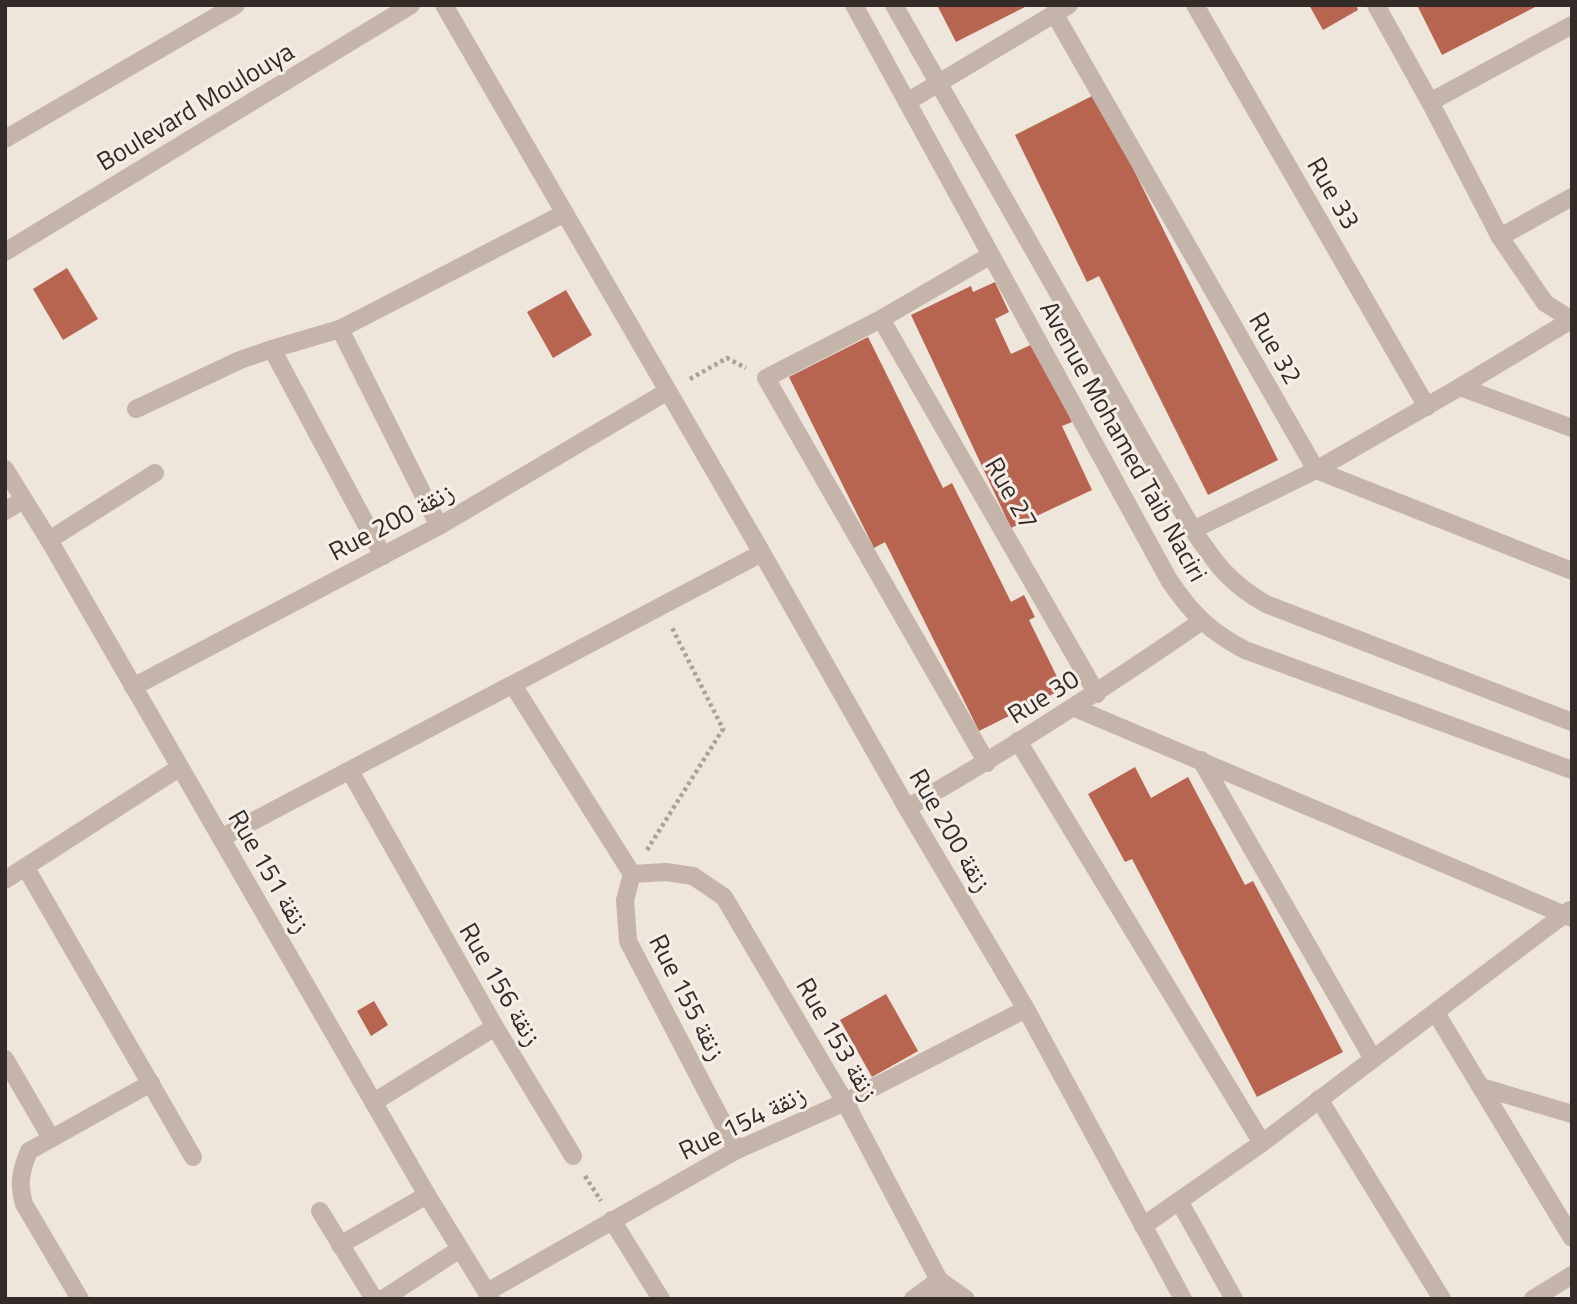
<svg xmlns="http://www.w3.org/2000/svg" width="1577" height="1304" viewBox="0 0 1577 1304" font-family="'Titillium Web','Noto Naskh Arabic',sans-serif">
<rect width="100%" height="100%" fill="#eee5db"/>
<g fill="#b76551">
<polygon points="937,5 1029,5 956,42"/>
<polygon points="1309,5 1356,5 1358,10 1323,30"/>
<polygon points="1417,5 1539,5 1442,55"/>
<polygon points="1096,94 1278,460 1208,495 1099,276 1087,282 1015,135"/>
<polygon points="67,268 98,319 63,340 33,289"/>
<polygon points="995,282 1009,312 995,319 1011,354 1035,343 1072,422 1062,426 1092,490 1011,528 911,315 971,286 973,292"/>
<polygon points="566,290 592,335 553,358 527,312"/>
<polygon points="868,337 943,488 952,483 1011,602 1024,595 1035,617 1029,620 1063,689 979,731 885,542 874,548 789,377"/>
<polygon points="1135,767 1151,798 1188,777 1245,885 1253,881 1343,1052 1257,1097 1132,859 1125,862 1088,794"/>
<polygon points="886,994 918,1051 872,1077 840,1020"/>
<polygon points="374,1001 388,1025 371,1036 357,1011"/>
</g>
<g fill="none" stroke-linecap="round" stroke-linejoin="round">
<g stroke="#b09f93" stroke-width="4.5" stroke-dasharray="3.5 3.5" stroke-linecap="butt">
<polyline points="690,379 727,358 746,368"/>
<polyline points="647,850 723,729 671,626"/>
<polyline points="585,1176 601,1201"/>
</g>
<g stroke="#c5b4a9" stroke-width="18">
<polyline points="444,5 762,553 907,808 1026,1009 1183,1299"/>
<path d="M 854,5 L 1169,580 C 1191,613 1209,631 1245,650 L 1572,770"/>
<path d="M 894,5 L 1193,530 C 1217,565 1229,583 1266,604 L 1572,722"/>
<polyline points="1195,5 1427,407"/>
<polyline points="1376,5 1430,102 1500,237 1545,303 1572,320"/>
<polyline points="1054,13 1316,470 1572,571"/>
<polyline points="907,102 1069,5"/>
<polyline points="1430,102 1572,25"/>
<polyline points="5,139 236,5"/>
<polyline points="1500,237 1572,197"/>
<polyline points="5,252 411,5"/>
<polyline points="881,319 1097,694"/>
<polyline points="272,349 340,329"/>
<polyline points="1460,387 1572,428"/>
<polyline points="136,409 240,360 272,349 383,556"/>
<polyline points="5,469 49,540 427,1195 491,1299"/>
<polyline points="5,511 23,500"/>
<polyline points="439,526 340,329 565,213"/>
<polyline points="1193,530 1316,470 1460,387 1571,320"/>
<polyline points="49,540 155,473"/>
<polyline points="513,685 632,874 625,900 628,941 737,1150"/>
<polyline points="133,687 439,526 668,391"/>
<polyline points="1075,708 1572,918"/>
<polyline points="1018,741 1262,1143"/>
<polyline points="1201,760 1373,1059"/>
<polyline points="987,763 766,378 881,319 991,255"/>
<polyline points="350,771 495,1027 573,1156"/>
<path d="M 907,808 C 1009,750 1106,687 1202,621"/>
<polyline points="221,838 762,553"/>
<polyline points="26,868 193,1157"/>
<polyline points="632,874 666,872 693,876 724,897 845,1102 939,1280 940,1299"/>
<polyline points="5,880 179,768"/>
<polyline points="1436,1013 1572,1238"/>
<polyline points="5,1059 51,1138"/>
<polyline points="1481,1087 1572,1114"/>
<polyline points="1319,1099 1442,1299"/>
<polyline points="374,1102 495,1027"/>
<polyline points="1179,1201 1234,1299"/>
<polyline points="320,1211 374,1299"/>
<polyline points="612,1220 661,1299"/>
<polyline points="1143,1226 1262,1143 1570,910"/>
<polyline points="340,1245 427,1195"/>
<polyline points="939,1280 966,1299"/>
<polyline points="487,1292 737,1150 845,1102 1026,1009"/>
<path d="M 80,1299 L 24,1204 C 18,1184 21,1170 29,1151 L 151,1083"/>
<polyline points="383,1299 460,1249"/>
<polyline points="913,1299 939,1280"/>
<polyline points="1533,1299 1572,1275"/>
</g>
</g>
<g text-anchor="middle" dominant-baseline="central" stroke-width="6" stroke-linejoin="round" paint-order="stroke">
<g font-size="26" fill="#332b28" stroke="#f7efe7">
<text transform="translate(195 106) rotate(-31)">Boulevard Moulouya</text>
<text transform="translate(1334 193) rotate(60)">Rue 33</text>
<text transform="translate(1276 348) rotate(60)">Rue 32</text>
<text transform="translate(1124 441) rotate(61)">Avenue Mohamed Taib Naciri</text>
<text transform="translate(1012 493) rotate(60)">Rue 27</text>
<text transform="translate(391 521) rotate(-28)">Rue 200 زنقة</text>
<text transform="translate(1043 696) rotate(-32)">Rue 30</text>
<text transform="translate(951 830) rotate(60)">Rue 200 زنقة</text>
<text transform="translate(270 871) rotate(60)">Rue 151 زنقة</text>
<text transform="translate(501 984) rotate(60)">Rue 156 زنقة</text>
<text transform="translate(688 997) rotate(63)">Rue 155 زنقة</text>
<text transform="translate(838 1039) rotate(60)">Rue 153 زنقة</text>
<text transform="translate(742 1122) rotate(-26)">Rue 154 زنقة</text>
</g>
</g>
<rect width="1577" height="1304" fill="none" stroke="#332b28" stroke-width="14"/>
</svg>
